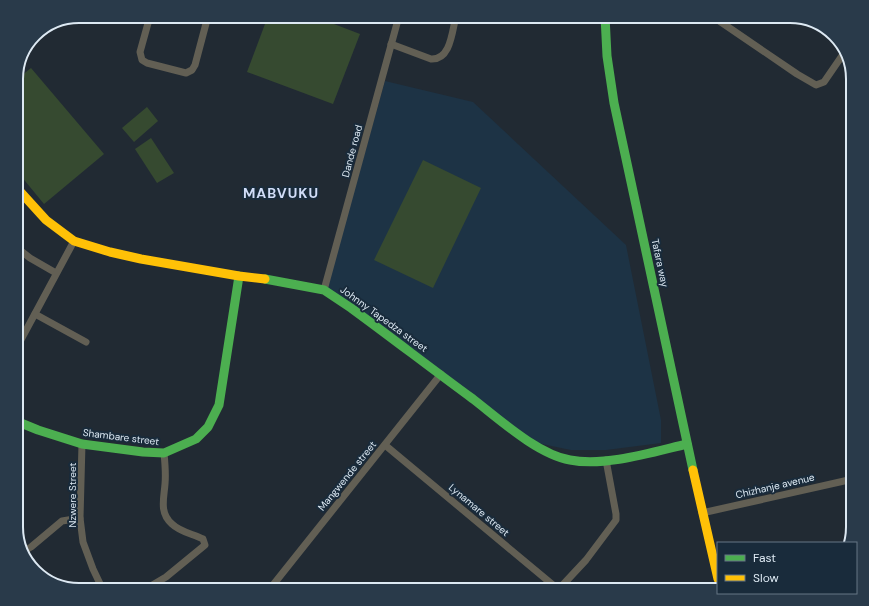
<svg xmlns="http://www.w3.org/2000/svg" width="869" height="606" viewBox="0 0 869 606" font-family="'DM Sans',sans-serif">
<rect width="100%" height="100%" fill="#212a33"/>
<polygon fill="#1d3345" points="385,81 473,102 626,245 661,420 661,443 606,450 571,450 532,442 326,290"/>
<g fill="#364a30">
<polygon points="268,16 313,16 360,34 333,104 247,72"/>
<polygon points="31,68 104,154 44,204 16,170 16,80"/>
<polygon points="147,107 158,121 134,142 122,128"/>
<polygon points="151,138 174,173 157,183 135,149"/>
<polygon points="423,160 481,188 433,288 374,260"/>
</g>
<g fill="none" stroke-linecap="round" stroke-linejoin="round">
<g stroke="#625f54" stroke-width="7">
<polyline points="150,16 140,52 142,60 147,63 186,73 192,70 195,65 208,16"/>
<polyline points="712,16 797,74 816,85 824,82 846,50"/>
<path d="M 391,44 L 431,59 C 451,60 452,31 456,16"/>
<polyline points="16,247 30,258 56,273"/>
<polyline points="324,290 399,16"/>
<polyline points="35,314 86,342"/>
<polyline points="16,349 74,241"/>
<polyline points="82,444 80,518 83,542 93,569 103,590"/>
<polyline points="385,445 559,590"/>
<polyline points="702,513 853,479"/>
<polyline points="22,552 31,547 62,521 80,518"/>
<path d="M 144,590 L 166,577 L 205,545 L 203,539 C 193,534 180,532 172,524 C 159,513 164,498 165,484 C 166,473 165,463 164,453"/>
<polyline points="269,590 441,374"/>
<polyline points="558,590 586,560 616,520 616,514 606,460"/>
</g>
<g stroke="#4caf50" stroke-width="9">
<polyline points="605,16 607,56 614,103 693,470"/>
<path d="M 265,279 L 324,290 L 351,308 C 392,338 432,369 473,399 C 499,419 537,454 570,460 C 605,467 653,452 687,444"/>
<polyline points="16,421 38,430 82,444 143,452 164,453 196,439 208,427 219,405 239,276"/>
</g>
<g stroke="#ffc107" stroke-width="9">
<polyline points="16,187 46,220 74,241 110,252 141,259 239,276 265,279"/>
<polyline points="693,470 718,579"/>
</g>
</g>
<g text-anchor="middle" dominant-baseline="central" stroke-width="4" stroke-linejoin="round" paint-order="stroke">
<g font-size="10" fill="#dde9f3" stroke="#192b3b">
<text transform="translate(352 151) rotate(-75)">Dande road</text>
<text transform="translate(660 263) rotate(78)">Tafara way</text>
<text transform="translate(384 319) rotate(36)">Johnny Tapedza street</text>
<text transform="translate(121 437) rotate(7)">Shambare street</text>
<text transform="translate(347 476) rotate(-51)">Mangwende street</text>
<text transform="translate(775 486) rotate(-13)">Chizhanje avenue</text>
<text transform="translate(72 495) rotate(-90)">Nzwere Street</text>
<text transform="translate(479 510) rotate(40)">Lynamare street</text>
</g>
<g font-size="14" font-weight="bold" letter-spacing="1" fill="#d1ddf8" stroke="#192b3b">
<text x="281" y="193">MABVUKU</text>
</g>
</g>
<path d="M0 0H869V606H0ZM79 23H790A56 56 0 0 1 846 79V527A56 56 0 0 1 790 583H79A56 56 0 0 1 23 527V79A56 56 0 0 1 79 23Z" fill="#293a4a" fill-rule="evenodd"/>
<path fill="none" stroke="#dde9f3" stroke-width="2" d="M79 23H790A56 56 0 0 1 846 79V527A56 56 0 0 1 790 583H79A56 56 0 0 1 23 527V79A56 56 0 0 1 79 23Z"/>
<rect x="717" y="542" width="140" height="52" fill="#192b3b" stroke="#677785"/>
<rect x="725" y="555" width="20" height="6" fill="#4caf50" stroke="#677785"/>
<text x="753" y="562" font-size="12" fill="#dde9f3">Fast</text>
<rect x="725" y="575" width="20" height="6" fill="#ffc107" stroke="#677785"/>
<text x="753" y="582" font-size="12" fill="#dde9f3">Slow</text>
</svg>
